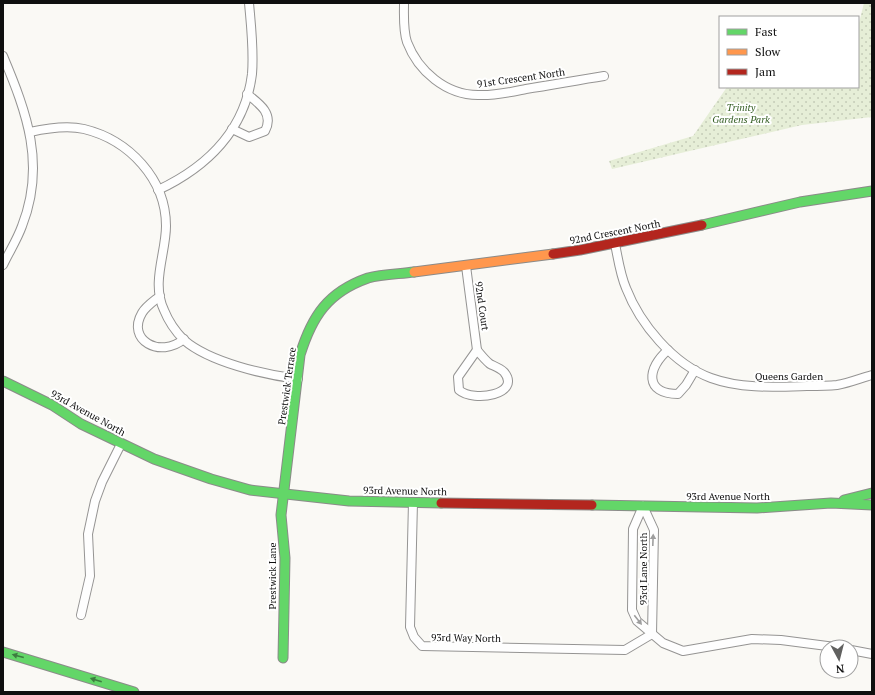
<svg xmlns="http://www.w3.org/2000/svg" width="875" height="695" viewBox="0 0 875 695" font-family="'PT Serif',serif">
<defs>
<pattern id="park-dots" width="8" height="8" patternUnits="userSpaceOnUse"><rect width="8" height="8" fill="#e6eed7"/><path d="M2 2h.1M6 6h.1" fill="none" stroke="#c4cbb7" stroke-width="1.8" stroke-linecap="round"/></pattern>
</defs>
<rect width="100%" height="100%" fill="#faf9f5"/>
<polygon fill="url(#park-dots)" points="864,3 872,3 872,117 802,125 612,169 609,161 693,136 727,87 858,87 858,27"/>
<g fill="none" stroke-linecap="round" stroke-linejoin="round">
<g stroke="#959493" stroke-width="10">
<g id="street">
<path d="M 404,3 C 404,16 403,30 407,42 C 418,71 446,95 478,95 C 494,96 511,92 526,89 C 552,85 578,80 604,76"/>
<path d="M 3,56 C 27,113 46,165 22,226 C 17,240 9,252 3,265"/>
<path d="M 232,129 L 249,137 L 265,131 C 274,114 260,104 247,94"/>
<path d="M 30,132 C 48,128 67,125 84,129 C 129,140 166,179 166,226 C 166,253 151,283 164,310 C 168,320 176,332 184,340 C 209,362 265,375 298,379"/>
<path d="M 158,190 C 207,167 245,130 252,74 C 254,50 251,26 249,3"/>
<path d="M 615,244 C 618,258 620,274 626,288 C 640,324 673,364 711,378 C 741,389 775,387 807,386 C 817,386 827,386 837,385 C 849,383 861,378 872,375"/>
<polyline points="466,266 477,350"/>
<path d="M 160,296 C 154,301 146,306 142,313 C 126,340 160,359 184,339"/>
<path d="M 477,350 C 481,355 485,360 490,364 C 494,366 500,368 504,372 C 522,394 474,403 459,390 L 458,377 Z"/>
<path d="M 668,350 C 647,368 644,394 678,394 L 686,385 L 695,370"/>
<polyline points="413,502 410,627 414,637 422,646 625,650 652,634"/>
<polyline points="643,506 633,529 632,610 637,621 663,643 683,651 752,639 781,640 835,647"/>
<polyline points="643,506 654,530 652,634"/>
<polyline points="81,615 90,576 88,534 95,501 102,482 121,444"/>
<polyline points="851,650 872,654"/>
</g>
</g>
<g stroke="#8b8b89" stroke-width="11">
<g id="fast">
<polyline points="702,225 800,202 872,191"/>
<polyline points="3,381 52,405 81,424 154,459 211,479 250,490 349,501 441,503"/>
<polyline points="844,500 872,493"/>
<polyline points="592,505 757,508 831,503 872,505"/>
<polyline points="3,652 134,692"/>
<path d="M 283,658 L 285,558 L 281,515 L 300,355 C 312,316 328,292 368,278 C 382,274 400,274 414,272"/>
</g>
</g>
<g stroke="#8b8b89" stroke-width="11">
<polyline id="slow" points="414,272 553,254"/>
</g>
<g stroke="#8b8b89" stroke-width="11">
<g id="jam">
<polyline points="553,254 580,250 702,225"/>
<polyline points="441,503 592,505"/>
</g>
</g>
<use href="#street" stroke="#fefefe" stroke-width="8"/>
<use href="#fast" stroke="#63d668" stroke-width="9"/>
<use href="#slow" stroke="#ff974d" stroke-width="9"/>
<use href="#jam" stroke="#b3261e" stroke-width="9"/>
</g>
<defs><path id="oneway-solid" d="M-6-.8H1V-3.2L6.5 0L1 3.2V.8H-6Z"/></defs>
<g fill="#9e9e9e">
<use href="#oneway-solid" transform="translate(653 540) rotate(-88)"/>
<use href="#oneway-solid" transform="translate(638 620) rotate(52)"/>
</g>
<g fill="#3d7c40">
<use href="#oneway-solid" transform="translate(18 656) rotate(-165)"/>
<use href="#oneway-solid" transform="translate(96 680) rotate(-163)"/>
</g>
<g text-anchor="middle" dominant-baseline="central" stroke-width="4" stroke-linejoin="round" paint-order="stroke">
<g font-size="10" fill="#0f0f0f" stroke="#fff">
<text transform="translate(521 78) rotate(-8)">91st Crescent North</text>
<text transform="translate(615 232) rotate(-11)">92nd Crescent North</text>
<text transform="translate(482 306) rotate(82)">92nd Court</text>
<text x="789" y="376">Queens Garden</text>
<text transform="translate(287 386) rotate(-82)">Prestwick Terrace</text>
<text transform="translate(88 413) rotate(29)">93rd Avenue North</text>
<text transform="translate(405 491) rotate(1)">93rd Avenue North</text>
<text x="728" y="496">93rd Avenue North</text>
<text transform="translate(643 569) rotate(-90)">93rd Lane North</text>
<text transform="translate(272 576) rotate(-90)">Prestwick Lane</text>
<text transform="translate(466 638) rotate(1)">93rd Way North</text>
</g>
<g font-size="10" font-style="italic" fill="#376026" stroke="#fff">
<text x="741" y="107">Trinity<tspan x="741" dy="12">Gardens Park</tspan></text>
</g>
</g>
<rect width="875" height="695" fill="none" stroke="#0f0f0f" stroke-width="8"/>
<rect x="719" y="16" width="140" height="72" fill="#ffffff" stroke="#9f9f9f"/>
<rect x="727" y="29" width="20" height="6" fill="#63d668" stroke="#9f9f9f"/>
<text x="755" y="36" font-size="12" fill="#0f0f0f">Fast</text>
<rect x="727" y="49" width="20" height="6" fill="#ff974d" stroke="#9f9f9f"/>
<text x="755" y="56" font-size="12" fill="#0f0f0f">Slow</text>
<rect x="727" y="69" width="20" height="6" fill="#b3261e" stroke="#9f9f9f"/>
<text x="755" y="76" font-size="12" fill="#0f0f0f">Jam</text>
<g transform="translate(839 659) rotate(173)"><circle r="19" fill="#ffffff" stroke="#9f9f9f"/>
<path d="M0-3L7 15L0 10L-7 15Z" fill="#616160"/>
<text y="-6" font-size="11" font-weight="bold" text-anchor="middle" fill="#0f0f0f">N</text>
</g>
</svg>
